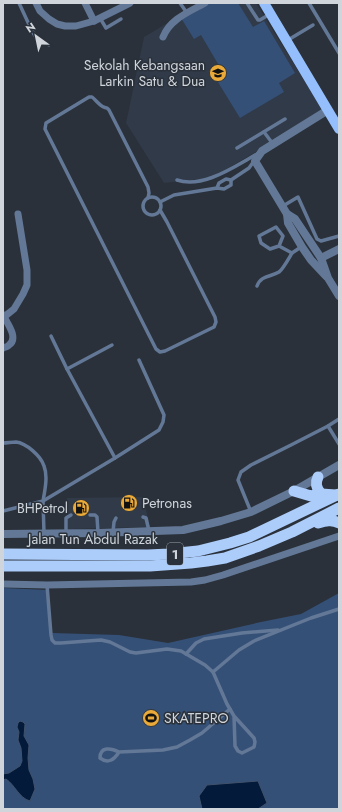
<svg xmlns="http://www.w3.org/2000/svg" width="342" height="812" viewBox="0 0 342 812" font-family="Jost,sans-serif">
<rect width="100%" height="100%" fill="#2a313a"/>
<g fill="#303a49">
<polygon points="201,3 256,3 322,109 254,153 211,178 164,183 126,123 144,37"/>
<polygon points="143,497 150,527 68,529 67,498"/>
</g>
<g fill="#355077">
<polygon points="207,3 238,3 253,27 264,21 295,73 279,83 284,92 240,118 213,74 221,69 201,35 194,39 181,18"/>
<polygon points="3,588 48,590 52,633 119,635 168,643 261,622 301,614 339,593 339,809 3,809"/>
</g>
<g fill="#031a3b" stroke="#40526b">
<path d="M 20,721 L 23,722 L 25,724 L 24,736 L 29,745 L 28,758 L 29,770 L 33,779 L 35,789 L 30,801 C 19,798 15,785 6,779 L 3,780 L 3,774 L 9,773 L 20,766 L 22,761 L 21,748 L 18,740 L 19,732 L 17,727 L 18,723 Z"/>
<polygon points="258,781 267,803 258,809 202,809 199,796 207,785"/>
</g>
<g fill="none" stroke-linecap="round" stroke-linejoin="round">
<g stroke="#637896" stroke-width="3.5">
<polyline points="19,3 32,31 37,39 49,45"/>
<polyline points="180,3 187,13"/>
<polyline points="247,3 258,20 260,20 270,14"/>
<polyline points="309,3 339,53"/>
<polyline points="100,18 106,28 121,19"/>
<polyline points="288,40 313,25"/>
<polyline points="264,132 273,144"/>
<polyline points="237,148 285,119"/>
<path d="M 177,180 C 203,189 235,166 257,154"/>
<polyline points="231,180 249,168 254,161"/>
<circle cx="152" cy="206" r="9"/>
<path d="M 148,198 L 149,193 L 148,187 L 109,110 L 107,108 C 101,108 97,101 92,97 L 89,97 L 46,123 L 45,129 L 156,349 L 160,352 L 165,351 L 214,327 L 216,322 L 215,317 L 167,222 L 160,210"/>
<polyline points="160,202 174,195 217,188 224,189 231,185 231,180 226,179 219,183 217,188"/>
<polyline points="283,206 298,197 317,239 321,241 339,236"/>
<polyline points="279,246 283,236 276,227 259,236 261,243 270,249 279,246 292,253 301,247"/>
<path d="M 257,286 C 261,275 271,277 279,272 C 283,269 289,258 292,253"/>
<polyline points="51,336 67,369 115,458"/>
<polyline points="67,369 112,345"/>
<polyline points="328,426 339,444"/>
<path d="M 3,443 C 7,443 12,442 16,442 C 26,443 41,456 44,466 C 48,476 45,490 43,501 L 3,511"/>
<polyline points="251,512 238,480 241,472 251,465 291,445 328,426 339,419"/>
<polyline points="90,515 95,515 97,517 98,532"/>
<polyline points="143,517 146,518 149,531"/>
<polyline points="66,532 66,518 71,515"/>
<polyline points="113,532 114,522 116,518"/>
<polyline points="44,533 43,501 115,458 159,430 163,422 164,415 139,360"/>
<polyline points="47,585 51,635 52,640 55,643 61,643 101,640 110,642 130,652 136,653 167,649 181,651 205,665 213,672 227,704 234,716 254,738 255,742 254,747 242,753 238,751 235,746 234,716"/>
<polyline points="186,654 196,643 204,639 242,633 278,630"/>
<polyline points="213,672 239,650 254,641 311,618 339,609"/>
<path d="M 119,752 C 114,760 108,764 100,758 C 100,746 111,748 119,752 L 163,750 L 177,747 L 190,740 L 202,733 L 230,709"/>
</g>
<g stroke="#637896" stroke-width="7">
<polyline points="36,3 40,11 49,19 57,24 65,26 76,26 94,21 130,3"/>
<polyline points="85,3 94,21"/>
<path d="M 163,37 C 170,19 189,12 205,3"/>
<path d="M 3,315 C 7,323 19,338 9,345 C 8,347 5,347 3,348"/>
<polyline points="4,317 14,309 23,294 27,285 27,270 18,214"/>
<polyline points="3,584 47,585 191,582 205,580 223,575 339,536"/>
</g>
<g stroke="#637896" stroke-width="8">
<polyline points="328,110 262,151 255,161 287,214 295,219 321,258 328,278 339,296"/>
<polyline points="287,214 288,223 302,247 311,260 326,276"/>
<polyline points="321,258 339,249"/>
<polyline points="3,534 98,533 183,530 221,521 251,512 294,491 339,465"/>
</g>
<polyline stroke="#94bffc" stroke-width="10" points="264,3 339,129"/>
<g stroke="#acccfa" stroke-width="11">
<path d="M 318,477 C 315,483 316,488 321,494"/>
<polyline points="294,491 311,496 321,494 336,495"/>
<path d="M 318,523 C 325,521 332,519 339,523"/>
<polyline points="3,554 148,555 169,554 198,551 230,543 249,537 339,494"/>
<polyline points="3,566 150,566 191,563 207,561 225,558 259,546 292,532 339,508"/>
</g>
</g>
<defs>
<g id="school-disc" transform="scale(0.9)"><circle r="9.5" fill="#eaaa39" stroke="#2a313a"/><path d="M0-5L7-2L0 1L-7-2ZM-4 1L0 2.5L4 1V4Q0 6-4 4Z" fill="#111"/></g>
<g id="fuel-disc" transform="scale(0.9)"><circle r="9.5" fill="#eaaa39" stroke="#2a313a"/><path d="M-5.5-6h7V0h2V4h1.3V-2.5L3-4.5l.8-.8L6-3V5H2.5V1h-1V6h-7ZM-4.2-4.7v3.2H.2V-4.7Z" fill="#111"/></g>
<g id="stadium-disc" transform="scale(0.9)"><circle r="9.5" fill="#eaaa39" stroke="#2a313a"/><path d="M0-5a6.5 5 0 1 0 0 10a6.5 5 0 1 0 0-10ZM-3.5-1.8h7v3.6h-7Z" fill="#111"/></g>
</defs>
<g fill-rule="evenodd">
<use href="#school-disc" x="218" y="73"/>
<use href="#fuel-disc" x="129" y="503"/>
<use href="#fuel-disc" x="81" y="508"/>
<use href="#stadium-disc" x="151" y="718"/>
</g>
<g text-anchor="middle" dominant-baseline="central" stroke-width="3" stroke-linejoin="round" paint-order="stroke">
<rect fill="#2a313a" stroke="#9ea4ab" stroke-width="1" x="167" y="543" width="16" height="22" rx="3"/>
<g font-size="13" font-weight="bold" fill="#d0d5db">
<text x="175" y="554">1</text>
</g>
<g font-size="14" fill="#d0d5db" stroke="#2a313a" text-anchor="end">
<text x="205" y="65">Sekolah Kebangsaan<tspan x="205" dy="16">Larkin Satu &amp; Dua</tspan></text>
<text x="142" y="503" text-anchor="start">Petronas</text>
<text x="68" y="508">BHPetrol</text>
<text x="164" y="718" text-anchor="start">SKATEPRO</text>
</g>
<g font-size="14" fill="#d0d5db" stroke="#2a313a">
<text x="93" y="539">Jalan Tun Abdul Razak</text>
</g>
</g>
<rect width="342" height="812" fill="none" stroke="#d0d5db" stroke-width="8"/>
<g transform="translate(36 36) rotate(327)" stroke="#2a313a" stroke-width="3" paint-order="stroke">
<path d="M0-3L7 15L0 10L-7 15Z" fill="#d0d5db"/>
<text y="-6" font-size="11" font-weight="bold" text-anchor="middle" fill="#d0d5db">N</text>
</g>
</svg>
